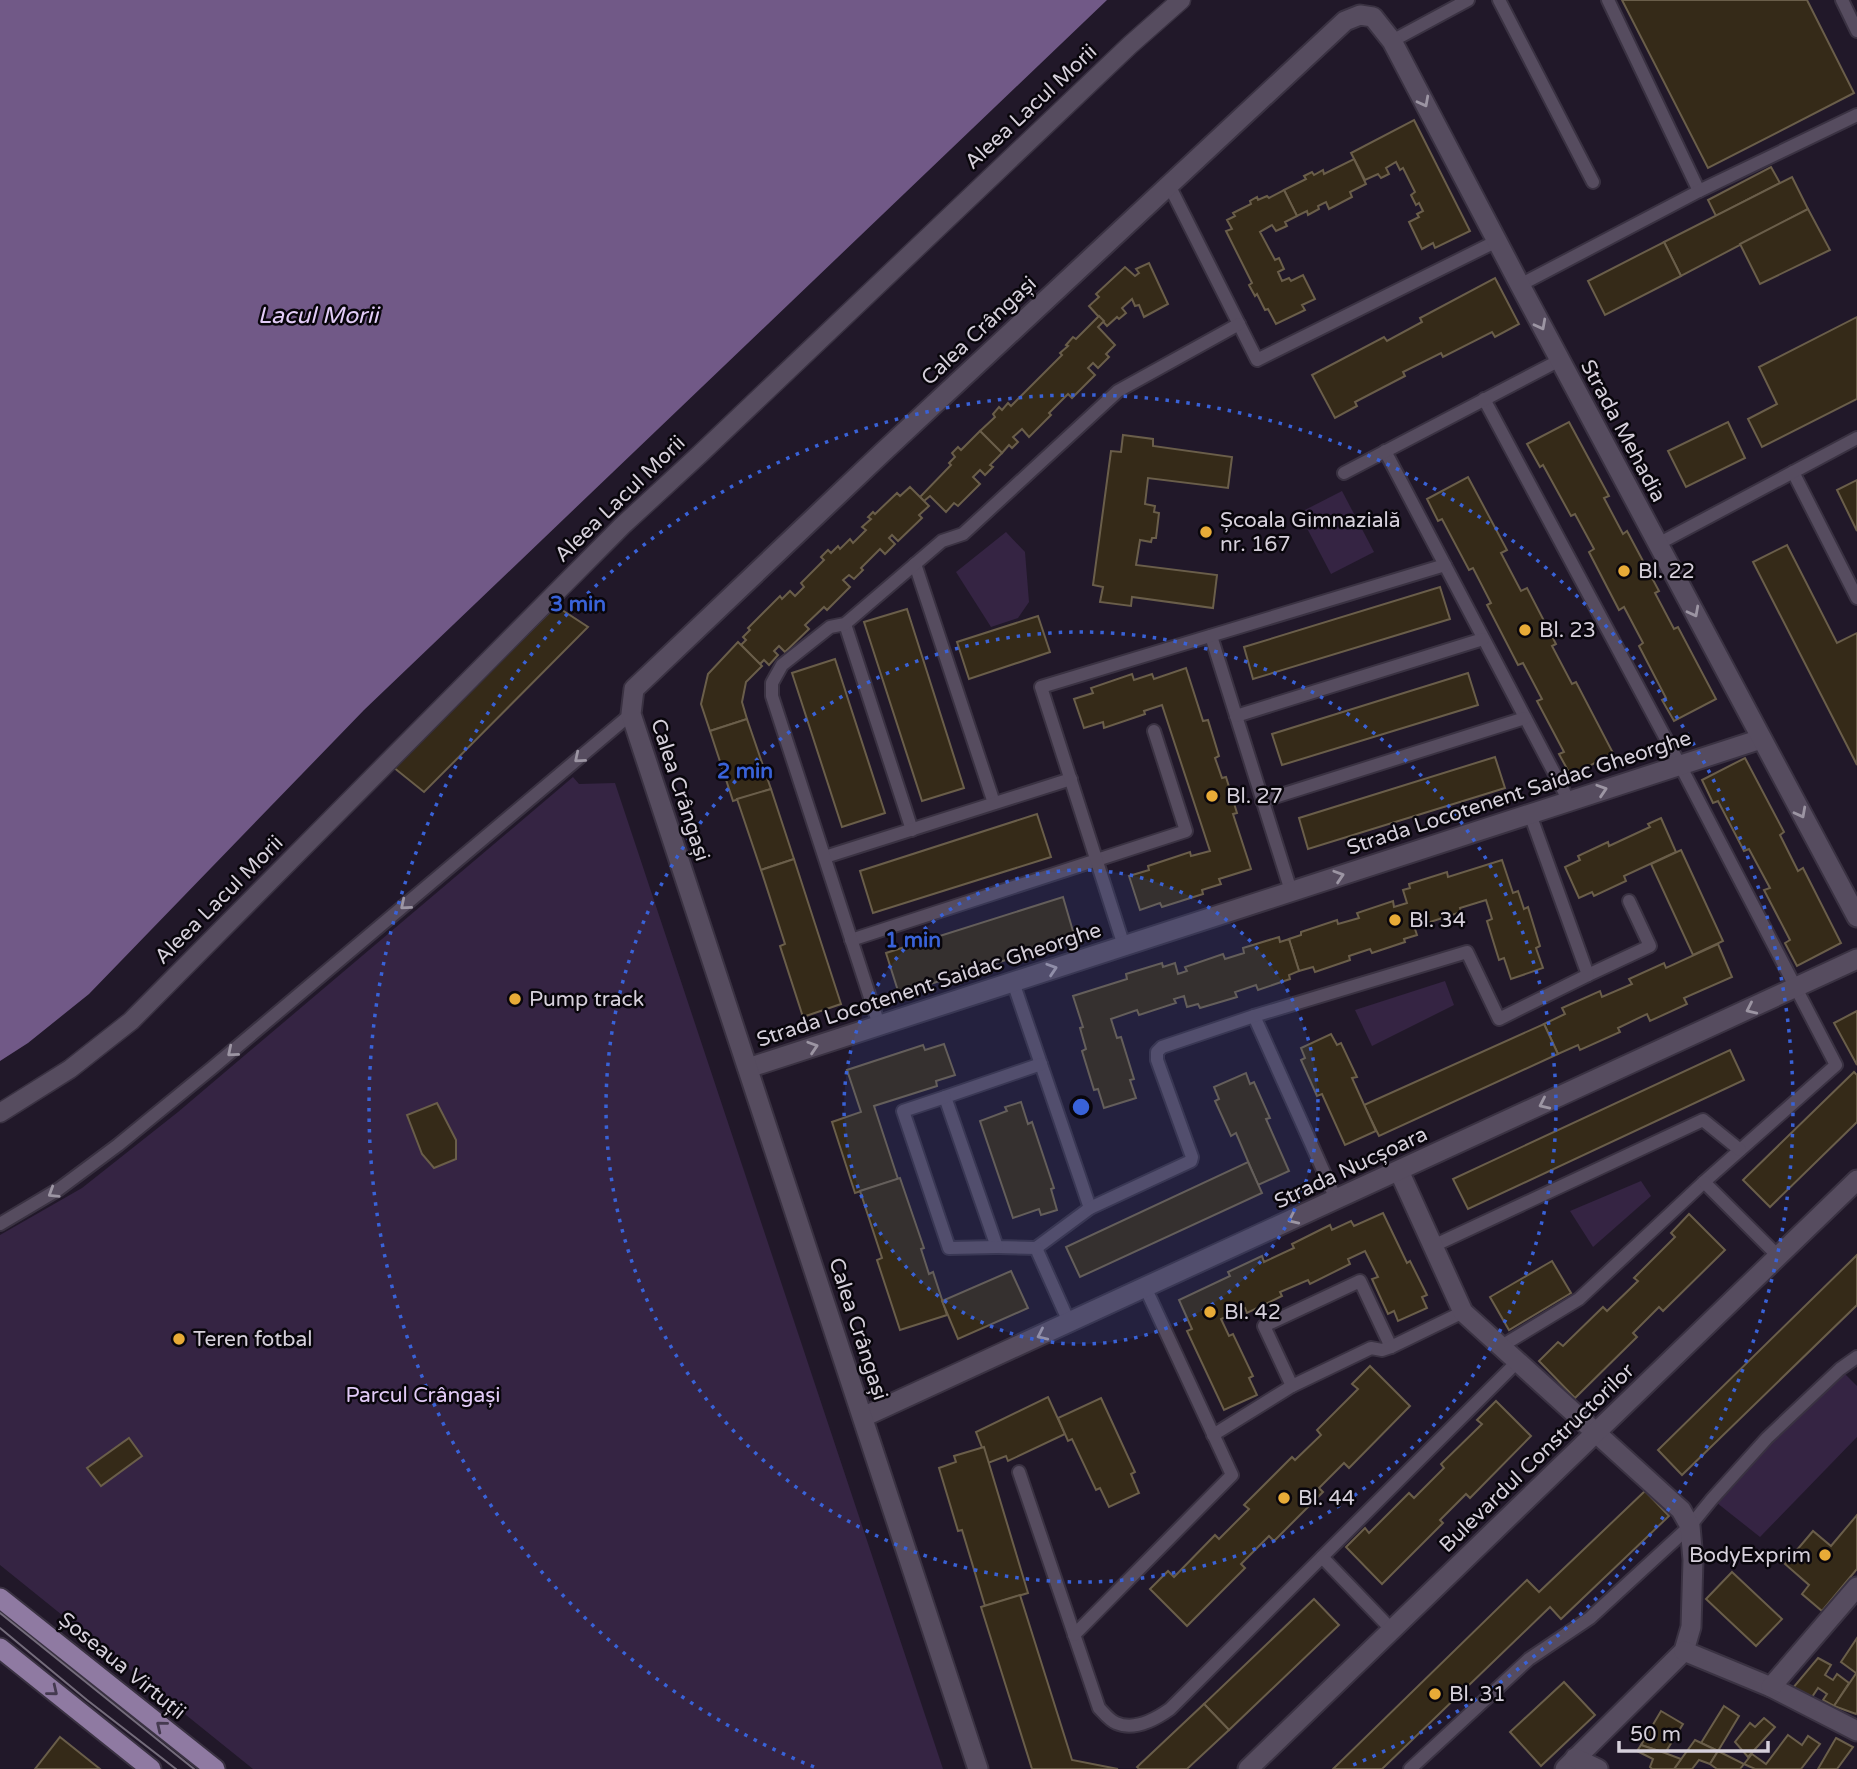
<svg xmlns="http://www.w3.org/2000/svg" width="1857" height="1769" viewBox="0 0 1857 1769" font-family="'Varela Round',sans-serif">
<rect width="100%" height="100%" fill="#211829"/>
<g fill="#352443">
<polygon points="1342,491 1374,552 1331,574 1299,513"/>
<polygon points="1006,532 1025,552 1029,602 1018,618 991,627 956,572"/>
<polygon points="573,777 579,784 615,783 943,1769 253,1769 0,1565 0,1235 82,1188 178,1112"/>
<polygon points="1445,981 1454,1005 1372,1046 1355,1010"/>
<polygon points="1641,1181 1651,1196 1593,1247 1570,1211"/>
<polygon points="1840,1369 1857,1386 1857,1437 1760,1537 1712,1499"/>
</g>
<polygon fill="#715987" points="0,0 1107,0 364,710 89,994 28,1043 0,1061"/>
<g fill="#352a18" stroke="#6a5e4a" stroke-width="2">
<polygon points="1622,0 1807,0 1854,93 1708,168"/>
<polygon points="1414,120 1470,231 1435,248 1433,243 1422,249 1409,222 1419,217 1417,214 1423,211 1419,203 1416,205 1411,195 1415,192 1403,168 1400,170 1396,162 1386,168 1389,174 1381,178 1378,174 1365,180 1351,153"/>
<polygon points="1354,159 1366,184 1350,192 1352,197 1329,209 1326,202 1318,206 1319,209 1308,215 1307,211 1297,216 1284,190 1306,179 1304,176 1312,172 1314,175 1323,170 1324,174"/>
<polygon points="1771,167 1780,183 1716,216 1708,200"/>
<polygon points="1792,177 1808,209 1681,276 1664,242"/>
<polygon points="1284,190 1297,216 1285,222 1287,226 1276,231 1272,225 1260,232 1275,260 1279,258 1284,269 1278,272 1282,281 1289,278 1291,281 1303,275 1315,299 1302,305 1305,310 1276,324 1268,309 1265,310 1257,294 1255,296 1249,285 1252,283 1226,231 1232,229 1227,220 1235,216 1233,213 1251,204 1250,201 1257,197 1258,200 1267,196 1269,198"/>
<polygon points="1808,209 1830,250 1760,284 1740,244"/>
<polygon points="1664,242 1681,276 1605,315 1588,281"/>
<polygon points="1149,263 1168,304 1144,317 1139,305 1135,306 1132,299 1122,308 1126,313 1119,319 1117,317 1107,326 1089,306 1099,297 1096,294 1125,267 1135,276 1139,273 1136,269"/>
<polygon points="1495,278 1519,324 1495,337 1492,332 1443,357 1441,353 1403,372 1405,376 1355,402 1357,406 1335,418 1312,375 1384,337 1387,341 1422,322 1420,318"/>
<polygon points="1099,316 1104,321 1098,327 1115,345 1106,354 1109,357 1098,368 1093,363 1088,368 1095,375 1072,398 1068,394 1049,413 1051,415 1029,437 1022,429 1013,437 1018,442 1012,448 1009,445 1002,453 980,431 995,417 993,414 999,407 1002,410 1008,403 1011,406 1062,355 1060,353 1068,346 1066,345 1073,337 1076,339"/>
<polygon points="1857,317 1857,399 1762,447 1748,419 1777,404 1759,367"/>
<polygon points="1569,422 1609,496 1604,498 1623,534 1627,531 1659,591 1655,593 1674,629 1678,627 1716,699 1674,721 1662,700 1666,698 1639,646 1643,643 1624,607 1619,610 1589,552 1594,549 1575,514 1571,516 1543,465 1540,467 1527,444"/>
<polygon points="1728,422 1745,458 1686,487 1668,451"/>
<polygon points="980,431 1002,453 990,465 993,467 985,475 980,470 973,477 980,484 958,506 954,503 946,512 930,496 924,501 920,497 951,465 949,463 955,457 952,453 958,447 961,450"/>
<polygon points="1123,435 1153,439 1153,446 1232,457 1228,488 1148,478 1145,504 1155,506 1154,512 1159,513 1156,538 1152,538 1151,542 1140,540 1136,565 1217,575 1213,608 1132,597 1131,606 1100,602 1103,587 1093,585 1111,451 1121,452"/>
<polygon points="1468,477 1507,550 1501,553 1521,591 1527,588 1556,644 1552,646 1572,684 1576,682 1613,753 1571,776 1559,754 1564,752 1537,701 1542,699 1523,663 1518,665 1487,605 1491,603 1473,568 1469,570 1442,519 1438,521 1427,499"/>
<polygon points="1857,480 1857,531 1837,490"/>
<polygon points="910,487 929,506 919,515 922,518 898,541 892,535 889,538 895,544 885,554 880,549 861,568 863,570 854,579 849,575 843,580 850,587 827,610 824,607 805,625 809,629 785,652 779,646 774,651 778,655 769,665 764,660 760,664 741,645 746,640 743,637 750,630 748,628 780,596 782,599 790,591 795,596 804,587 801,583 824,560 821,557 828,550 831,553 838,546 840,549 850,539 853,543 866,530 862,527 871,519 868,517 873,512 875,514 897,493 900,496"/>
<polygon points="1787,545 1837,643 1857,633 1857,765 1753,562"/>
<polygon points="1440,587 1450,619 1253,679 1244,647"/>
<polygon points="556,606 588,627 424,792 393,767"/>
<polygon points="907,609 964,788 922,801 864,622"/>
<polygon points="1038,616 1050,652 969,679 957,642"/>
<polygon points="738,642 762,666 746,682 742,702 747,719 710,731 701,704 708,674"/>
<polygon points="835,659 885,813 842,827 792,673"/>
<polygon points="1186,668 1203,721 1208,720 1219,756 1215,758 1222,778 1226,777 1237,813 1233,814 1251,869 1219,879 1221,884 1202,890 1203,894 1162,907 1160,903 1140,910 1129,876 1149,870 1148,866 1190,852 1191,856 1210,851 1162,705 1144,711 1145,714 1104,728 1103,722 1084,728 1074,699 1093,693 1091,688 1132,674 1134,680 1152,674 1154,679"/>
<polygon points="1468,673 1478,705 1282,765 1272,734"/>
<polygon points="747,719 771,789 733,801 710,731"/>
<polygon points="1495,757 1505,788 1308,849 1299,818"/>
<polygon points="1745,758 1784,832 1780,835 1798,871 1803,868 1841,943 1797,966 1785,943 1790,940 1764,890 1770,888 1749,849 1744,851 1718,801 1713,803 1702,780"/>
<polygon points="771,789 794,859 761,870 737,799"/>
<polygon points="1037,814 1051,857 873,913 860,871"/>
<polygon points="1661,818 1676,852 1624,876 1626,881 1594,896 1592,892 1579,898 1565,867 1580,860 1578,856 1608,842 1609,846 1650,827 1648,824"/>
<polygon points="1681,850 1723,941 1693,955 1651,864"/>
<polygon points="794,859 841,1004 803,1017 780,946 785,944 761,870"/>
<polygon points="1502,860 1513,893 1518,891 1524,909 1528,907 1540,946 1536,948 1543,968 1511,979 1504,958 1499,960 1487,921 1492,919 1486,900 1460,908 1461,912 1424,924 1423,920 1413,923 1417,935 1404,939 1405,942 1372,953 1370,949 1349,956 1350,960 1315,972 1313,967 1299,971 1289,939 1301,935 1301,932 1337,920 1338,924 1359,918 1357,913 1393,901 1394,907 1407,903 1403,890 1410,888 1409,884 1447,872 1448,877"/>
<polygon points="1063,897 1075,938 899,994 886,953"/>
<polygon points="1279,937 1280,942 1289,939 1299,971 1289,975 1290,979 1258,990 1256,985 1235,992 1237,997 1200,1008 1198,1004 1187,1007 1184,996 1174,999 1176,1003 1139,1015 1137,1010 1111,1019 1117,1038 1121,1037 1134,1079 1130,1080 1136,1098 1104,1108 1098,1089 1094,1090 1082,1051 1086,1049 1080,1028 1083,1027 1073,996 1127,979 1126,974 1162,963 1163,967 1175,963 1178,974 1187,971 1185,967 1223,954 1225,959 1244,953 1243,948"/>
<polygon points="1718,944 1732,977 1684,998 1687,1004 1650,1021 1647,1014 1618,1028 1620,1032 1580,1050 1578,1045 1558,1054 1544,1024 1565,1014 1562,1008 1600,991 1602,997 1632,984 1629,979 1664,963 1666,968"/>
<polygon points="1857,1011 1857,1065 1834,1023"/>
<polygon points="1544,1024 1558,1054 1379,1136 1364,1105"/>
<polygon points="1331,1034 1337,1045 1341,1043 1357,1077 1352,1078 1376,1131 1345,1145 1322,1094 1317,1096 1301,1060 1305,1058 1301,1048"/>
<polygon points="944,1044 955,1075 936,1081 937,1086 874,1106 898,1179 855,1193 832,1122 861,1112 847,1070 923,1045 925,1050"/>
<polygon points="1730,1050 1744,1080 1468,1209 1453,1179"/>
<polygon points="1854,1072 1857,1075 1857,1122 1770,1207 1743,1180"/>
<polygon points="1246,1073 1250,1084 1254,1082 1270,1118 1266,1119 1289,1171 1258,1185 1236,1133 1231,1136 1215,1101 1219,1099 1214,1087"/>
<polygon points="1021,1102 1028,1124 1032,1122 1054,1188 1051,1189 1057,1210 1041,1215 1039,1209 1013,1218 980,1121 1007,1111 1005,1107"/>
<polygon points="437,1103 456,1140 456,1159 434,1168 422,1154 407,1115"/>
<polygon points="1248,1162 1262,1193 1080,1277 1066,1247"/>
<polygon points="900,1178 924,1248 921,1249 929,1274 933,1272 947,1315 900,1330 877,1260 882,1258 860,1191"/>
<polygon points="1383,1213 1407,1263 1410,1261 1427,1295 1422,1297 1427,1308 1398,1321 1394,1311 1388,1314 1372,1279 1378,1277 1365,1251 1348,1259 1350,1264 1310,1284 1308,1280 1280,1292 1282,1296 1247,1313 1245,1308 1221,1319 1229,1336 1233,1334 1253,1376 1249,1378 1257,1395 1224,1410 1187,1331 1192,1329 1179,1300 1230,1276 1228,1272 1262,1256 1264,1262 1294,1248 1292,1244 1330,1225 1332,1230 1351,1221 1354,1226"/>
<polygon points="1689,1214 1725,1250 1663,1311 1659,1307 1633,1333 1637,1337 1575,1398 1539,1361 1558,1342 1563,1346 1603,1307 1607,1311 1638,1281 1634,1278 1675,1237 1671,1233"/>
<polygon points="1857,1255 1857,1305 1682,1475 1658,1450"/>
<polygon points="1552,1261 1571,1293 1509,1330 1490,1297"/>
<polygon points="1011,1271 1028,1308 958,1339 942,1301"/>
<polygon points="1370,1366 1410,1406 1349,1468 1344,1463 1319,1488 1323,1492 1274,1541 1269,1536 1241,1564 1245,1568 1187,1626 1150,1589 1168,1571 1174,1577 1215,1535 1219,1539 1249,1509 1244,1505 1292,1457 1295,1460 1321,1435 1317,1430 1358,1389 1352,1384"/>
<polygon points="1048,1397 1065,1434 1008,1461 1006,1456 988,1463 976,1432"/>
<polygon points="1101,1398 1135,1472 1131,1474 1139,1493 1109,1507 1100,1488 1096,1490 1072,1439 1068,1441 1058,1418"/>
<polygon points="1496,1401 1531,1436 1470,1498 1466,1494 1440,1520 1443,1523 1382,1584 1346,1547 1365,1528 1369,1533 1409,1493 1414,1498 1444,1468 1441,1464 1482,1424 1477,1420"/>
<polygon points="129,1438 142,1456 101,1486 87,1468"/>
<polygon points="984,1447 1028,1593 985,1606 962,1530 958,1531 939,1468 956,1462 954,1456"/>
<polygon points="1645,1491 1669,1516 1561,1619 1550,1607 1382,1769 1333,1769 1527,1580 1539,1592"/>
<polygon points="1857,1515 1857,1569 1822,1611 1802,1594 1809,1585 1785,1564 1813,1531 1831,1546"/>
<polygon points="1732,1572 1782,1619 1756,1646 1706,1599"/>
<polygon points="1020,1595 1072,1760 1118,1769 1032,1769 981,1607"/>
<polygon points="1314,1599 1339,1625 1229,1730 1204,1704"/>
<polygon points="1857,1638 1857,1672 1856,1673 1841,1662"/>
<polygon points="1818,1658 1831,1665 1825,1675 1833,1680 1837,1674 1849,1683 1834,1706 1823,1700 1827,1694 1818,1688 1812,1697 1792,1689"/>
<polygon points="1857,1672 1857,1712 1856,1714 1834,1706"/>
<polygon points="1564,1682 1595,1715 1541,1766 1510,1732"/>
<polygon points="1204,1704 1229,1730 1187,1769 1139,1769 1137,1767"/>
<polygon points="1724,1706 1739,1716 1718,1751 1701,1743"/>
<polygon points="1661,1711 1683,1724 1665,1753 1641,1745"/>
<polygon points="1764,1718 1775,1727 1748,1757 1735,1742 1750,1723 1755,1727"/>
<polygon points="1788,1735 1802,1745 1808,1736 1820,1744 1801,1769 1755,1769 1744,1764 1752,1754 1766,1764"/>
<polygon points="60,1737 100,1769 35,1769"/>
<polygon points="1836,1738 1853,1747 1837,1769 1818,1769"/>
<polygon points="1695,1740 1718,1751 1710,1764 1699,1760 1692,1769 1674,1769"/>
<polygon points="1641,1745 1665,1753 1681,1759 1674,1769 1652,1769 1650,1767 1653,1759 1637,1751"/>
<polygon points="1718,1751 1744,1764 1740,1769 1717,1769 1710,1764"/>
</g>
<g fill="none" stroke-linecap="round" stroke-linejoin="round">
<g stroke="#3a3242" stroke-width="16">
<g id="service">
<polyline points="1499,0 1593,182"/>
<polyline points="1608,0 1699,191"/>
<polyline points="1842,0 1857,31"/>
<polyline points="1392,41 1468,0"/>
<polyline points="1169,185 1257,360 1497,241"/>
<polyline points="1520,285 1699,191 1857,115"/>
<polyline points="1484,399 1680,765 1836,1065 1704,1182 1579,1299 1500,1347"/>
<polyline points="1385,451 1569,801"/>
<polyline points="1793,472 1857,598"/>
<polyline points="1344,473 1560,360"/>
<polyline points="1658,544 1857,438"/>
<polyline points="915,564 994,803"/>
<polyline points="845,624 912,830"/>
<polyline points="1211,636 1291,891"/>
<polyline points="1236,716 1483,639"/>
<polyline points="1262,801 1525,718"/>
<polyline points="825,857 1071,779"/>
<polyline points="851,940 1186,831 1154,731"/>
<polyline points="1124,946 1041,687 1445,565"/>
<polyline points="1588,975 1650,946 1629,901"/>
<polyline points="1013,982 1090,1208"/>
<polyline points="1254,1016 1336,1199"/>
<polyline points="879,1025 772,696 772,683 782,665 830,627 845,624 942,541 963,534 1118,391 1239,324"/>
<polyline points="1041,1064 945,1097 997,1247 1036,1248 1090,1208 1191,1161 1192,1157 1157,1060 1157,1052 1162,1047 1254,1016 1467,952 1499,1019 1588,975 1530,814"/>
<polyline points="945,1097 903,1111 949,1248 997,1247"/>
<polyline points="1704,1182 1778,1256"/>
<polyline points="0,1224 59,1189 118,1145 212,1068 631,714"/>
<polyline points="1433,1246 1703,1120 1740,1150"/>
<polyline points="1036,1248 1069,1322"/>
<polyline points="1292,1386 1264,1326 1360,1281 1391,1347"/>
<polyline points="1213,1435 1292,1386 1371,1348 1382,1350 1391,1347 1463,1312"/>
<path d="M 1019,1472 L 1099,1708 C 1104,1713 1109,1720 1116,1723 C 1134,1731 1156,1719 1170,1709 L 1517,1362"/>
<polyline points="1322,1557 1392,1630"/>
<polyline points="1074,1635 1232,1475 1145,1287"/>
<polyline points="1410,1769 1529,1659 1590,1618 1690,1526 1712,1499 1767,1438 1840,1369 1857,1357"/>
</g>
</g>
<g stroke="#3a3242" stroke-width="21">
<polyline id="pedestrian" points="0,1113 70,1069 131,1021 622,526 699,455 1130,45 1181,0"/>
</g>
<g stroke="#3a3242" stroke-width="23">
<g id="minor">
<polyline points="748,1068 1761,739"/>
<polyline points="1399,1171 1463,1312 1681,1510 1690,1526 1693,1560 1691,1627 1684,1651 1565,1769"/>
<polyline points="863,1417 1857,959"/>
<polyline points="1684,1651 1771,1687 1857,1731"/>
<polyline points="1771,1687 1857,1587"/>
<polyline points="1575,1758 1598,1769"/>
</g>
</g>
<g stroke="#3a3242" stroke-width="23">
<g id="tertiary">
<polyline points="978,1769 631,714 634,689 882,453 1345,21 1360,15 1373,17 1392,41 1520,285 1857,917"/>
<polyline points="1248,1769 1857,1180"/>
</g>
</g>
<g stroke="#3a3242" stroke-width="23">
<g id="primary">
<polyline points="0,1598 215,1769"/>
<polyline points="0,1648 151,1769"/>
</g>
</g>
<use href="#service" stroke="#564c5f" stroke-width="12"/>
<use href="#pedestrian" stroke="#564c5f" stroke-width="18"/>
<use href="#minor" stroke="#564c5f" stroke-width="19"/>
<use href="#tertiary" stroke="#564c5f" stroke-width="19"/>
<use href="#primary" stroke="#8f7aa2" stroke-width="19"/>
<g stroke="#746c7b" stroke-width="2">
<polyline points="0,1613 194,1769"/>
<polyline points="0,1628 87,1700 176,1769"/>
</g>
</g>
<defs><path id="oneway-chevron" d="M-2-3.5L2.5 0L-2 3.5" fill="none" stroke-width="1.6" stroke-linecap="round" stroke-linejoin="round" transform="scale(1.75)"/></defs>
<g stroke="#9c95a3">
<use href="#oneway-chevron" transform="translate(1424 102) rotate(62)"/>
<use href="#oneway-chevron" transform="translate(1541 325) rotate(62)"/>
<use href="#oneway-chevron" transform="translate(1694 612) rotate(62)"/>
<use href="#oneway-chevron" transform="translate(579 758) rotate(140)"/>
<use href="#oneway-chevron" transform="translate(1602 790) rotate(-18)"/>
<use href="#oneway-chevron" transform="translate(1801 813) rotate(62)"/>
<use href="#oneway-chevron" transform="translate(1339 876) rotate(-18)"/>
<use href="#oneway-chevron" transform="translate(405 905) rotate(140)"/>
<use href="#oneway-chevron" transform="translate(1052 969) rotate(-18)"/>
<use href="#oneway-chevron" transform="translate(1751 1009) rotate(155)"/>
<use href="#oneway-chevron" transform="translate(813 1047) rotate(-18)"/>
<use href="#oneway-chevron" transform="translate(232 1052) rotate(140)"/>
<use href="#oneway-chevron" transform="translate(1544 1104) rotate(155)"/>
<use href="#oneway-chevron" transform="translate(53 1193) rotate(148)"/>
<use href="#oneway-chevron" transform="translate(1293 1219) rotate(155)"/>
<use href="#oneway-chevron" transform="translate(1042 1335) rotate(155)"/>
</g>
<g stroke="#453a50">
<use href="#oneway-chevron" transform="translate(53 1691) rotate(39)"/>
<use href="#oneway-chevron" transform="translate(161 1726) rotate(-141)"/>
</g>
<circle cx="1081" cy="1107" r="237" fill="#3962d8" fill-opacity=".12"/>
<g fill="none" stroke="#3962d8" stroke-width="3.5" stroke-dasharray="3.5 7">
<circle cx="1081" cy="1107" r="237"/>
<circle cx="1081" cy="1107" r="475"/>
<path d="M814 1767A712 712 0 1 1 1348 1767"/>
</g>
<g fill="#e8ab37" stroke="#09060c" stroke-width="2.5">
<circle cx="1206" cy="532" r="7"/>
<circle cx="1624" cy="571" r="7"/>
<circle cx="1525" cy="630" r="7"/>
<circle cx="1212" cy="796" r="7"/>
<circle cx="1395" cy="920" r="7"/>
<circle cx="515" cy="999" r="7"/>
<circle cx="1210" cy="1312" r="7"/>
<circle cx="179" cy="1339" r="7"/>
<circle cx="1284" cy="1498" r="7"/>
<circle cx="1825" cy="1555" r="7"/>
<circle cx="1435" cy="1694" r="7"/>
</g>
<g text-anchor="middle" dominant-baseline="central" stroke-width="5" stroke-linejoin="round" paint-order="stroke">
<g font-size="21" fill="#d6d0db" stroke="#09060c">
<text transform="translate(1031 107) rotate(-43)">Aleea Lacul Morii</text>
<text transform="translate(979 331) rotate(-43)">Calea Crângași</text>
<text transform="translate(1623 431) rotate(62)">Strada Mehadia</text>
<text transform="translate(620 499) rotate(-44)">Aleea Lacul Morii</text>
<text transform="translate(680 790) rotate(72)">Calea Crângași</text>
<text transform="translate(1519 793) rotate(-18)">Strada Locotenent Saidac Gheorghe</text>
<text transform="translate(219 900) rotate(-45)">Aleea Lacul Morii</text>
<text transform="translate(929 985) rotate(-18)">Strada Locotenent Saidac Gheorghe</text>
<text transform="translate(1351 1168) rotate(-25)">Strada Nucșoara</text>
<text transform="translate(858 1329) rotate(72)">Calea Crângași</text>
<text transform="translate(1537 1458) rotate(-44)">Bulevardul Constructorilor</text>
<text transform="translate(122 1666) rotate(39)">Șoseaua Virtuții</text>
</g>
<g font-size="21" fill="#d6d0db" stroke="#09060c" text-anchor="start">
<text x="1220" y="520">Școala Gimnazială<tspan x="1220" dy="24">nr. 167</tspan></text>
<text x="1638" y="571">Bl. 22</text>
<text x="1539" y="630">Bl. 23</text>
<text x="1226" y="796">Bl. 27</text>
<text x="1409" y="920">Bl. 34</text>
<text x="529" y="999">Pump track</text>
<text x="1224" y="1312">Bl. 42</text>
<text x="193" y="1339">Teren fotbal</text>
<text x="1298" y="1498">Bl. 44</text>
<text x="1811" y="1555" text-anchor="end">BodyExprim</text>
<text x="1449" y="1694">Bl. 31</text>
</g>
<g font-size="21" fill="#e1caf6" stroke="#09060c">
<text x="423" y="1395">Parcul Crângași</text>
</g>
<g font-size="23" font-style="italic" fill="#e3cdf8" stroke="#09060c">
<text x="318" y="316">Lacul Morii</text>
</g>
</g>
<circle cx="1081" cy="1107" r="10" fill="#3962d8" stroke="#09060c" stroke-width="3.5"/>
<g font-size="21" text-anchor="middle" font-weight="bold" fill="#3962d8" stroke="#09060c" stroke-width="5" stroke-linejoin="round" paint-order="stroke">
<text x="578" y="611">3 min</text>
<text x="745" y="778">2 min</text>
<text x="913" y="947">1 min</text>
</g>
<path d="M1619 1741v10h149v-10" fill="none" stroke="#d6d0db" stroke-width="3.5"/>
<text x="1630" y="1741" font-size="21" fill="#d6d0db" stroke="#09060c" stroke-width="5" paint-order="stroke">50 m</text>
</svg>
